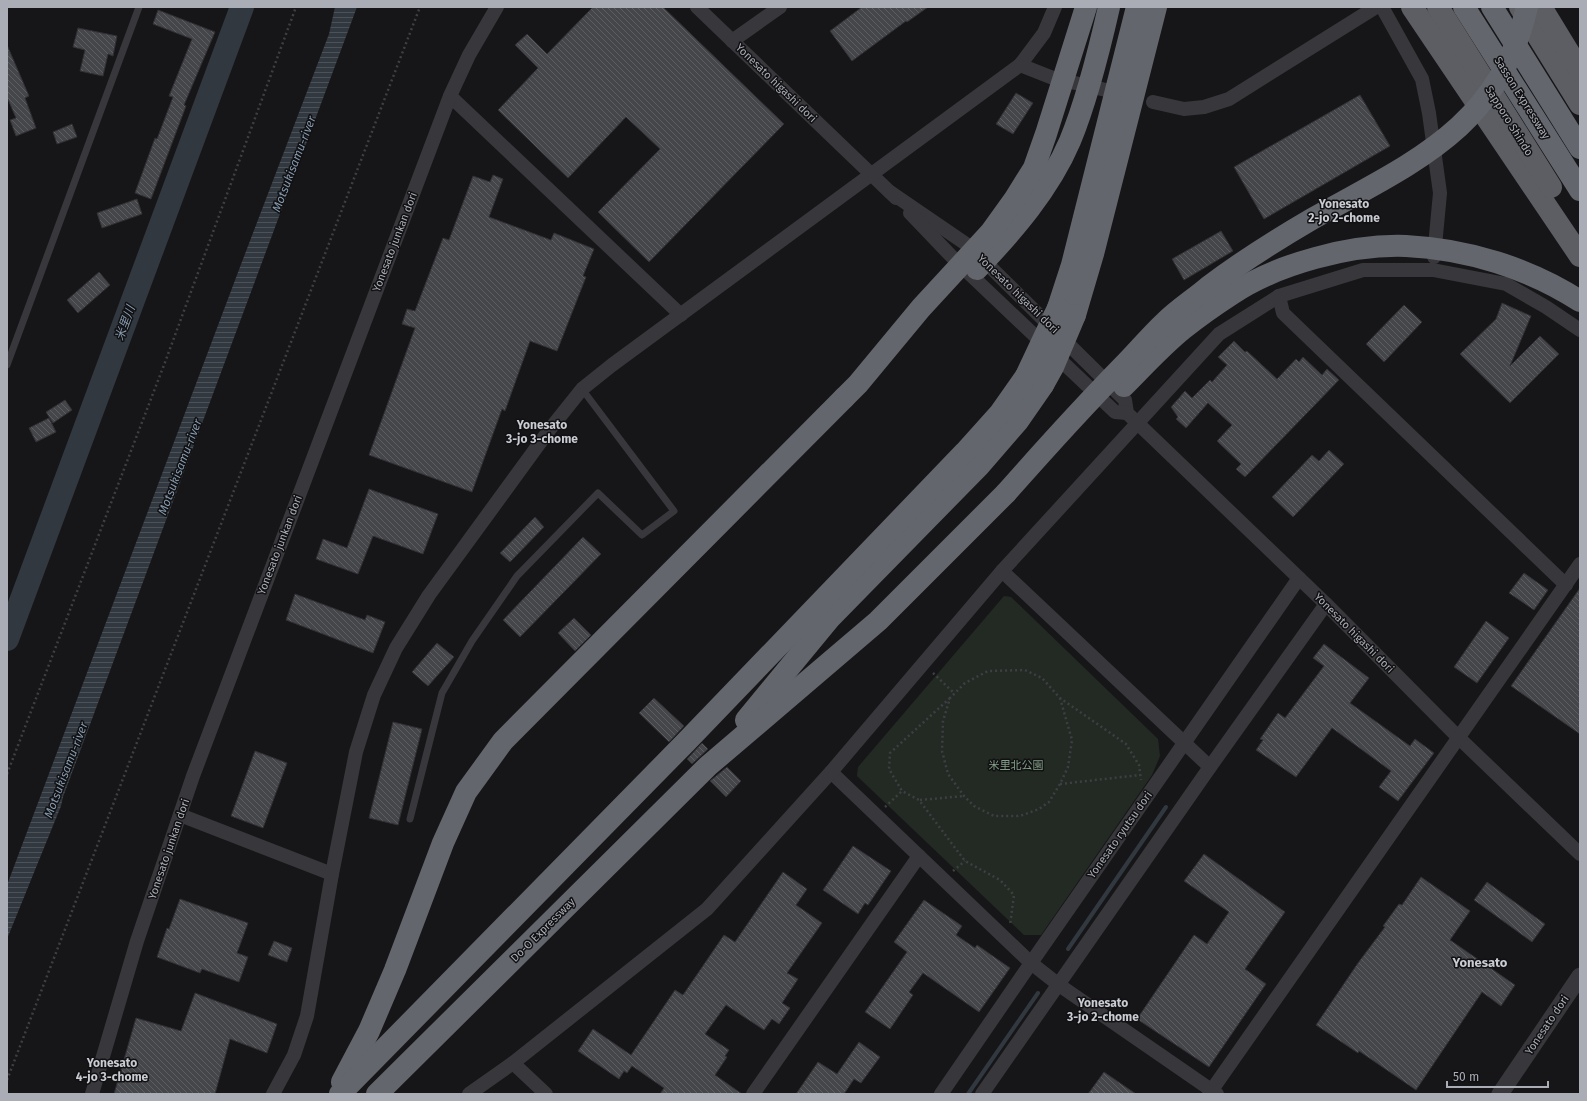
<svg xmlns="http://www.w3.org/2000/svg" width="1587" height="1101" viewBox="0 0 1587 1101" font-family="'Fira Sans','Noto Sans JP',sans-serif">
<defs>
<pattern id="water-rules" width="6" height="5" patternUnits="userSpaceOnUse"><rect width="6" height="5" fill="#31383f"/><path d="M0 2.5h6" fill="none" stroke="#4c5258"/></pattern>
<pattern id="building-back-hatch" width="6" height="6" patternUnits="userSpaceOnUse"><rect width="6" height="6" fill="#45464a"/><path d="M-1 5l2 2M0 0l6 6M5-1l2 2" fill="none" stroke="#5d5e62"/></pattern>
</defs>
<rect width="100%" height="100%" fill="#161618"/>
<polygon fill="#232a24" points="1004,596 1011,597 1158,739 1160,756 1152,775 1041,935 1024,935 857,776 858,767"/>
<polygon fill="url(#water-rules)" points="335,7 357,7 63,797 61,806 7,939 7,885 240,267 329,34"/>
<g fill="none" stroke-linecap="round" stroke-linejoin="round">
<g stroke="#31383f" stroke-width="4">
<polyline points="1068,949 1166,807"/>
<polyline points="968,1094 1038,993"/>
</g>
<polyline stroke="#31383f" stroke-width="24" points="7,639 242,7"/>
</g>
<g fill="url(#building-back-hatch)" stroke="#313034">
<polygon points="593,7 663,7 784,124 649,262 598,212 660,149 626,117 568,178 498,110 538,68 515,45 527,34 547,54"/>
<polygon points="862,7 928,7 907,22 906,21 852,61 830,31"/>
<polygon points="158,10 215,32 184,105 186,106 151,199 135,193 155,138 157,139 173,97 169,96 192,39 153,24"/>
<polygon points="78,28 117,36 113,56 108,54 103,76 80,71 85,50 73,47"/>
<polygon points="7,45 29,96 25,98 36,128 16,136 10,120 16,118 7,97"/>
<polygon points="1016,93 1033,103 1013,134 996,124"/>
<polygon points="1360,95 1390,146 1264,219 1234,167"/>
<polygon points="72,124 77,137 57,144 53,132"/>
<polygon points="493,175 503,179 489,217 551,240 554,233 594,249 583,276 586,277 557,351 530,341 505,411 502,409 472,492 369,455 415,328 402,324 407,309 415,311 443,238 449,240 473,176 490,182"/>
<polygon points="137,199 142,214 102,228 97,213"/>
<polygon points="1221,231 1233,251 1184,280 1172,259"/>
<polygon points="99,272 110,285 78,313 67,300"/>
<polygon points="1502,303 1531,316 1510,366 1540,336 1559,354 1510,403 1460,354 1496,319"/>
<polygon points="1404,305 1422,322 1384,362 1366,344"/>
<polygon points="1234,341 1245,352 1247,351 1277,379 1296,359 1299,362 1303,357 1322,375 1327,369 1339,380 1245,477 1236,469 1241,464 1217,441 1232,425 1208,403 1186,428 1176,419 1178,417 1171,407 1185,391 1192,398 1210,380 1212,382 1227,365 1218,357"/>
<polygon points="65,400 72,410 53,423 46,412"/>
<polygon points="49,418 56,432 36,442 29,428"/>
<polygon points="1329,450 1344,464 1293,517 1272,497 1312,455 1319,461"/>
<polygon points="369,489 438,514 423,554 373,536 358,574 316,559 323,539 347,548"/>
<polygon points="535,517 544,527 510,562 500,553"/>
<polygon points="583,537 601,554 520,637 503,620"/>
<polygon points="1524,573 1548,590 1534,610 1509,593"/>
<polygon points="1580,588 1580,734 1511,686"/>
<polygon points="295,594 365,620 367,615 385,622 373,653 286,620"/>
<polygon points="574,618 591,635 575,651 558,633"/>
<polygon points="1486,621 1509,638 1477,683 1454,667"/>
<polygon points="437,643 454,657 428,686 412,672"/>
<polygon points="1324,644 1369,678 1350,703 1410,746 1415,739 1434,753 1398,801 1379,787 1391,771 1332,728 1296,777 1256,750 1263,740 1260,739 1278,713 1285,718 1324,666 1313,658"/>
<polygon points="654,698 684,726 669,742 639,713"/>
<polygon points="393,722 422,729 398,825 369,818"/>
<polygon points="702,743 708,749 692,764 687,759"/>
<polygon points="255,751 287,763 263,828 231,816"/>
<polygon points="727,767 741,781 726,797 710,781"/>
<polygon points="853,846 891,871 868,905 865,903 858,914 823,890"/>
<polygon points="1204,854 1285,912 1245,969 1266,984 1209,1067 1137,1019 1194,935 1207,944 1229,912 1184,881"/>
<polygon points="783,872 807,889 796,905 822,923 787,973 798,979 782,1003 790,1008 779,1024 772,1019 764,1030 726,1005 705,1034 729,1050 725,1056 727,1057 715,1075 742,1094 660,1094 664,1088 632,1066 627,1073 624,1071 619,1079 578,1051 593,1029 631,1055 675,990 683,995 724,935 735,942"/>
<polygon points="1421,877 1470,911 1450,940 1515,985 1501,1006 1482,992 1416,1090 1359,1051 1358,1053 1316,1025 1358,963 1385,927 1383,926 1399,904 1402,905"/>
<polygon points="1487,882 1545,924 1532,942 1474,900"/>
<polygon points="180,899 248,923 237,953 248,957 239,982 202,969 200,973 157,957 167,928 169,929"/>
<polygon points="924,900 962,926 956,935 975,948 977,945 1010,968 979,1012 923,973 909,992 913,995 890,1029 865,1012 907,952 894,942"/>
<polygon points="274,941 292,948 287,962 268,955"/>
<polygon points="195,993 277,1024 267,1053 230,1039 215,1094 114,1094 136,1018 181,1031"/>
<polygon points="859,1042 880,1057 861,1083 854,1079 844,1094 796,1094 818,1062 837,1074"/>
<polygon points="1104,1072 1136,1094 1088,1094"/>
</g>
<g fill="none" stroke-linecap="round" stroke-linejoin="round">
<g stroke="#3e3f43" stroke-width="2.5" stroke-dasharray="2 3" stroke-linecap="butt">
<polyline points="933,673 954,693"/>
<polyline points="950,698 890,753 889,769 902,791 919,800 965,861 1000,880 1014,895 1010,925"/>
<polyline points="1060,698 1072,740 1068,767 1060,784 1049,802 1039,809 1023,815 1017,816 994,816 974,806 964,796 948,774 942,751 943,721 950,698 965,683 988,671 1025,670 1042,678 1060,698 1126,744 1139,765 1141,780"/>
<polyline points="7,774 164,365 296,7"/>
<polyline points="1060,784 1140,775"/>
<polyline points="920,800 964,796"/>
<polyline points="885,807 902,791"/>
<polyline points="953,871 965,861"/>
<polyline points="7,1080 420,7"/>
</g>
<g stroke="#38383c" stroke-width="7">
<polyline points="7,365 139,7"/>
<polyline points="410,819 442,693 472,641 517,576 598,493 642,535 674,511 582,389"/>
</g>
<g stroke="#38383c" stroke-width="14">
<polyline points="697,7 896,198"/>
<polyline points="1382,7 1422,79 1429,113 1440,193 1434,257"/>
<polyline points="732,41 780,7"/>
<polyline points="1020,65 1053,78 1106,90"/>
<polyline points="450,96 681,315"/>
<polyline points="1153,102 1184,109 1204,107 1229,99 1376,7"/>
<polyline points="890,192 969,246 1125,400 1127,413 1326,604 1458,737 1580,854"/>
<polyline points="910,213 955,260 1115,412 1127,413"/>
<polyline points="1279,296 1283,313 1566,585"/>
<polyline points="1002,571 1210,767"/>
<polyline points="831,772 1031,963 1059,985 1217,1094"/>
<polyline points="180,815 332,874"/>
<polyline points="513,1063 546,1094"/>
<polyline points="92,1094 137,941 193,776 450,96 469,55 497,7"/>
<polyline points="273,1094 294,1055 307,1016 332,874 356,752 374,695 396,648 429,595 550,429 582,389 612,365 1020,65 1044,33 1055,7"/>
<polyline points="469,1094 513,1063 707,909 831,772 1002,571 1219,334 1279,296 1363,270 1433,270 1506,284 1546,307 1580,330"/>
<polyline points="753,1094 919,856"/>
<polyline points="941,1094 1031,963 1299,578"/>
<polyline points="982,1094 1210,767 1326,604"/>
<polyline points="1209,1094 1580,564"/>
</g>
<polyline stroke="#38383c" stroke-width="17" points="1500,1094 1580,976"/>
<g stroke="#5c5e64" stroke-width="22">
<polyline points="1412,7 1580,256"/>
<polyline points="1438,7 1551,187"/>
<polyline points="1520,7 1580,104"/>
<polyline points="1541,7 1580,71"/>
</g>
<g stroke="#64666d" stroke-width="22">
<polyline points="1464,7 1580,190"/>
<polyline points="1492,7 1580,148"/>
<polyline points="1058,308 1072,265 1137,7"/>
<polyline points="1075,315 1093,254 1156,7"/>
<polyline points="746,720 830,618 979,466 1018,421 1043,385"/>
<polyline points="342,1082 369,1031 395,970 443,843 466,792 503,741 844,398"/>
<polyline points="340,1094 686,742 965,452 1000,413 1026,376"/>
<polyline points="377,1094 708,766 878,621 1006,493"/>
</g>
<g stroke="#64666d" stroke-width="22">
<path d="M 977,269 C 1013,231 1049,190 1070,141 C 1087,100 1099,51 1109,7"/>
<polyline points="1026,376 1058,308"/>
<polyline points="1043,385 1053,367 1075,315"/>
<path d="M 1124,386 C 1143,367 1162,346 1183,329 C 1198,317 1215,305 1232,294 C 1277,264 1351,244 1406,246 C 1467,249 1529,268 1580,301"/>
<polyline points="844,398 858,384 921,308 991,232 1014,200 1034,168 1046,134 1086,7"/>
<path d="M 1006,493 C 1044,450 1082,408 1122,367 C 1137,352 1150,336 1165,322 C 1178,309 1194,299 1208,287 C 1241,262 1276,240 1312,219 C 1411,163 1499,129 1527,7"/>
</g>
</g>
<g text-anchor="middle" dominant-baseline="central" stroke-width="3" stroke-linejoin="round" paint-order="stroke">
<g font-size="11" fill="#aaadb6" stroke="#111113">
<text transform="translate(776 83) rotate(44)">Yonesato higashi dori</text>
<text transform="translate(1522 98) rotate(58)">Sasson Expressway</text>
<text transform="translate(1509 121) rotate(58)">Sapporo Shindo</text>
<text transform="translate(395 242) rotate(-69)">Yonesato junkan dori</text>
<text transform="translate(1018 294) rotate(44)">Yonesato higashi dori</text>
<text transform="translate(280 545) rotate(-69)">Yonesato junkan dori</text>
<text transform="translate(1354 633) rotate(45)">Yonesato higashi dori</text>
<text transform="translate(1120 835) rotate(-55)">Yonesato ryutsu dori</text>
<text transform="translate(169 849) rotate(-71)">Yonesato junkan dori</text>
<text transform="translate(543 930) rotate(-45)">Do-O Expressway</text>
<text transform="translate(1547 1025) rotate(-56)">Yonesato dori</text>
</g>
<g font-size="11" fill="#839f86" stroke="#111113">
<text x="1016" y="765">米里北公園</text>
</g>
<g font-size="12" font-style="italic" fill="#8599ad" stroke="#111113">
<text transform="translate(294 164) rotate(-69)">Motsukisamu-river</text>
<text transform="translate(125 323) rotate(-70)">米里川</text>
<text transform="translate(180 467) rotate(-69)">Motsukisamu-river</text>
<text transform="translate(66 770) rotate(-69)">Motsukisamu-river</text>
</g>
<g font-size="12" font-weight="bold" fill="#caccd3" stroke="#111113">
<text x="1344" y="204">Yonesato<tspan x="1344" dy="14">2-jo 2-chome</tspan></text>
<text x="542" y="425">Yonesato<tspan x="542" dy="14">3-jo 3-chome</tspan></text>
<text x="1103" y="1003">Yonesato<tspan x="1103" dy="14">3-jo 2-chome</tspan></text>
<text x="112" y="1063">Yonesato<tspan x="112" dy="14">4-jo 3-chome</tspan></text>
</g>
<g font-size="13" font-weight="bold" fill="#caccd3" stroke="#111113">
<text x="1480" y="962">Yonesato</text>
</g>
</g>
<rect width="1587" height="1101" fill="none" stroke="#aaadb6" stroke-width="16"/>
<path d="M1447 1081v6h101v-6" fill="none" stroke="#aaadb6" stroke-width="2"/>
<text x="1453" y="1081" font-size="12" fill="#aaadb6" stroke="#111113" stroke-width="3" paint-order="stroke">50 m</text>
</svg>
